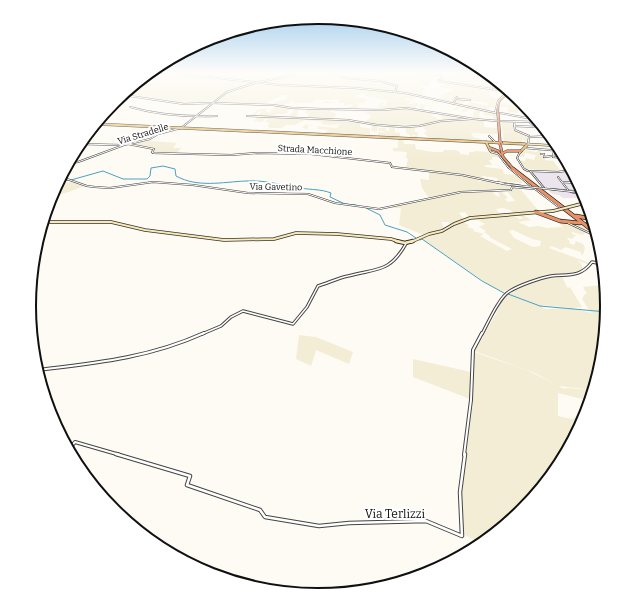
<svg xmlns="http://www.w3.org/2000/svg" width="637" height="612" viewBox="0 0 637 612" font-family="Bitter,serif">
<rect width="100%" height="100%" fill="#fefbf4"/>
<polygon fill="#ece5ed" points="572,169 586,196 589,207 576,198 563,198 559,195 552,194 548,190 544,190 531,170 558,171"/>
<g fill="#f3edd5" fill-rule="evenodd">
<path d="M 160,73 L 305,73 L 314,75 L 315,74 L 312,73 L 488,73 L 491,75 L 488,76 L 493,77 L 503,85 L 492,84 L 491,87 L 505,87 L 511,92 L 508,93 L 508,91 L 506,94 L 494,93 L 496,90 L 495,89 L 491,93 L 488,93 L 491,96 L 498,99 L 497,101 L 494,101 L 496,102 L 495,108 L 491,107 L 486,111 L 496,113 L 496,120 L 493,121 L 493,116 L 484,115 L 483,112 L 480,112 L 479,120 L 484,121 L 484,127 L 497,128 L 497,134 L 471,133 L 473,137 L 481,139 L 482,142 L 430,139 L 423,132 L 427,132 L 422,126 L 415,127 L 415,132 L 418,132 L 417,139 L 414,138 L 413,136 L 416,136 L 415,135 L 412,135 L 412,138 L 410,138 L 410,135 L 406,133 L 405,127 L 412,127 L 395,127 L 395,132 L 400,133 L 400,138 L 378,137 L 378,132 L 384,132 L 385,131 L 378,131 L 379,128 L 387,128 L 385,130 L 391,132 L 389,131 L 389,126 L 378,125 L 377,132 L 371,131 L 372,124 L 363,122 L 371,118 L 369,114 L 365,112 L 365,111 L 372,112 L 372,110 L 381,110 L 381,108 L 378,108 L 381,102 L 384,102 L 382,106 L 385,106 L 388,100 L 376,98 L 376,97 L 365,96 L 365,94 L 361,93 L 355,97 L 368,99 L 364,103 L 356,103 L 358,104 L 358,109 L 344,109 L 354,105 L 352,104 L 342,106 L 345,103 L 324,103 L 324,101 L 338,103 L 339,99 L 314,100 L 312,103 L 300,103 L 299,104 L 293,102 L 294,99 L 284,106 L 291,108 L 286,114 L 277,114 L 274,116 L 270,116 L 272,118 L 274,117 L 283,117 L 281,119 L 289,117 L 295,108 L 299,108 L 297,112 L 298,112 L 297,117 L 307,117 L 309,113 L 305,113 L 308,109 L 330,109 L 329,111 L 337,114 L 330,120 L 360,122 L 360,127 L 370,128 L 370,136 L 323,134 L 328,130 L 318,129 L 318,127 L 314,126 L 308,126 L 308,129 L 302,128 L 305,125 L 337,128 L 340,124 L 330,125 L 321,124 L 322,122 L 305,120 L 295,125 L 286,125 L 282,128 L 271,128 L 268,127 L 269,122 L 265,122 L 268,119 L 265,119 L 262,122 L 254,121 L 262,111 L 259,111 L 255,116 L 251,116 L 256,111 L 261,109 L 267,109 L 265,111 L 271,113 L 270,112 L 276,105 L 272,104 L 286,99 L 288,95 L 281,95 L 279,98 L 275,98 L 265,104 L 213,103 L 214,100 L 206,101 L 202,103 L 184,104 L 123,94 L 138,82 L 152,83 L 140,81 L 142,79 L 155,82 L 157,81 L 146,80 L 153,77 L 167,78 L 169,77 L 156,76 L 162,75 ZM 432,80 L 445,82 L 439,87 L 454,90 L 443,94 L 439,101 L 435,100 L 432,102 L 437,103 L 440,101 L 459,106 L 452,110 L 456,110 L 463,106 L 462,103 L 464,103 L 462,102 L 465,102 L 469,99 L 468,101 L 487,102 L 488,106 L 469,102 L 466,107 L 461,111 L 466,112 L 471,108 L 477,109 L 474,112 L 473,119 L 461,120 L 459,117 L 440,113 L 442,119 L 438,119 L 436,117 L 431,116 L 434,115 L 430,114 L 439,113 L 426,111 L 425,112 L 424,110 L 425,108 L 423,107 L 428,105 L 422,104 L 418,107 L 422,108 L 420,110 L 415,109 L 419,103 L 408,104 L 410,101 L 416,101 L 405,100 L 406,98 L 414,99 L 416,97 L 414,96 L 417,96 L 413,94 L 422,96 L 426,93 L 422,93 L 425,89 L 424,88 L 418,85 L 428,86 Z"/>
<polygon points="515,100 521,100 525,104 522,104 521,106 528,108 528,110 518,110 518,113 507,112 509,107 500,107 501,104 513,105 512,102 519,102"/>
<polygon points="501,121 513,124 515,130 527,137 527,141 521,140 523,144 504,143"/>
<path d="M 398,138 L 403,139 L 404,144 L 415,144 L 416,149 L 433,152 L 443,152 L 444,150 L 455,150 L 460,152 L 460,154 L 469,155 L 469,152 L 474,152 L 474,151 L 490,152 L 496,154 L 499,157 L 492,157 L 492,160 L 489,160 L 492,165 L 485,165 L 485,167 L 502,169 L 504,174 L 517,175 L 523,183 L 498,181 L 497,178 L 482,176 L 483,179 L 479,178 L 477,180 L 479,181 L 478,182 L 485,180 L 510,186 L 511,189 L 491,190 L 495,195 L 500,197 L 498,192 L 502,192 L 508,198 L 505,199 L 508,202 L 515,201 L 506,190 L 512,190 L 513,188 L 521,190 L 539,211 L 514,214 L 510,210 L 503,208 L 496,209 L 500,215 L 510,216 L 512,215 L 520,219 L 523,218 L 516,214 L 522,214 L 531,220 L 518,222 L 529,227 L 538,226 L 547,228 L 562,227 L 563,231 L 563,228 L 559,222 L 574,226 L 572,223 L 578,223 L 589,230 L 583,235 L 572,232 L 572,234 L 576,235 L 572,239 L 568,238 L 567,239 L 570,241 L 569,243 L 574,245 L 576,241 L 583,244 L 585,248 L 583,255 L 581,254 L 581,252 L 565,247 L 561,250 L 552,246 L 549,248 L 590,263 L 589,265 L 579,261 L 578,262 L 581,263 L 582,267 L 587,269 L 555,276 L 562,276 L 566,285 L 568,288 L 570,287 L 582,307 L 572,308 L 543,305 L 542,307 L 546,309 L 572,308 L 591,313 L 582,299 L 585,294 L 587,294 L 583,287 L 602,285 L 606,287 L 607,306 L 602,363 L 594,390 L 558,386 L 565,389 L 566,388 L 593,390 L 590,401 L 558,393 L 558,416 L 572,419 L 579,415 L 585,417 L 559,467 L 523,511 L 482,544 L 463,534 L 461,498 L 473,402 L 474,352 L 529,371 L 557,385 L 535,373 L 474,351 L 496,314 L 501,301 L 506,294 L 520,286 L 502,292 L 489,285 L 422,239 L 430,234 L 426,236 L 399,225 L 401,208 L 389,208 L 429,198 L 422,188 L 420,179 L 429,180 L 429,171 L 406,168 L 408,159 L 406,158 L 407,152 L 393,151 L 393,148 L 398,148 ZM 465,212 L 469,218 L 474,218 L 485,224 L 479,227 L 486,231 L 484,232 L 490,236 L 489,237 L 512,249 L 507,251 L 480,236 L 484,234 L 473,231 L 474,229 L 467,227 L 469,225 L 463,222 L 442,231 L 445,229 L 441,222 L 449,222 L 451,225 L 464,219 L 459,213 ZM 513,230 L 532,239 L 541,241 L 540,246 L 533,247 L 514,238 L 509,231 Z"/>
<polygon points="149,141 177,143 173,148 181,148 177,153 153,152 155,149 129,144"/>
<polygon points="525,150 537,152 538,150 541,150 541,156 546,157 545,160 553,161 561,171 526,169 519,160 525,161 526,158 534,160 536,155 525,153 524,157 517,156"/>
<polygon points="73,181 85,186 51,198 57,185"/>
<polygon points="299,335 316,337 353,352 349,364 316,350 311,366 296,359"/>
<polygon points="413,359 471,372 470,399 413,377"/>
</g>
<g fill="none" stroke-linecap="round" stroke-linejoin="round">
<g stroke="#49a1c3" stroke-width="1">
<path d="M 71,180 L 103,171 L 123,179 L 147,179 L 150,176 L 151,168 L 163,166 L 175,169 L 176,176 C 198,188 222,182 246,181 C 266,180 281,185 301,188 C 311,190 321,189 331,193 L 330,197 L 345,204 L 356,205"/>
<polyline points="59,181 69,180"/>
<polyline points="366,208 380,215 385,225 407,232 416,238"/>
<polyline points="420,240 422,239 482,281 504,293"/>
<polyline points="508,294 540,306 607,312"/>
</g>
<g stroke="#434343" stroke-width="2">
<g id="street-far3">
<polyline points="173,73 280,85 355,88 405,93 496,113"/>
<polyline points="334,73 345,78 380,81 397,86 395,92"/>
<polyline points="408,73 441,75 442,78 439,81 491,89"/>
<polyline points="458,73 484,76 492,85 491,89 508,91 498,101 495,113"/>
<polyline points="485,77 493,77"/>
<polyline points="260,82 302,73"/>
<polyline points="512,93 507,96 528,108"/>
<polyline points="123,95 184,104 211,103"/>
<polyline points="508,95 518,97"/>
<polyline points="457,99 470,100"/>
<polyline points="212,103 273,105 292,108 324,109 382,110 406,108 474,119 498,121"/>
<polyline points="453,104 457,97"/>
<path d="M 130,107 C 158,115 188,117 217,116"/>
<polyline points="528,108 531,119"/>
<polyline points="500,113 538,120"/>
<polyline points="247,116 348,120 377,125 405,127 419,126 441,121 471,119"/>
<polyline points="500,121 539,122"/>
<polyline points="514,121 515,130 529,136"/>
<polyline points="530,123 549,134"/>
<polyline points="514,126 537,127"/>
<polyline points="489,136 495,142"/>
<polyline points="530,137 551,136"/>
<polyline points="551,142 553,145"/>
<polyline points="79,144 122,145"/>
<polyline points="128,144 154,149 152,152 153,153 231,155 257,153 311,154 390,163 392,167 462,175 504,184"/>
<polyline points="528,144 529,137"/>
<polyline points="525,148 562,151"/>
<polyline points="490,150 491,152 498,154 508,167 532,187"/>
<polyline points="554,151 553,157 565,158"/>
<polyline points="520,152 517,158 524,169 528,171"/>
<polyline points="541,154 544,154 544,157 552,156"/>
<polyline points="69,163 78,162 124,145 150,139 158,134 181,128 227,92 255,83"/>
<polyline points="530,171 544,188"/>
<polyline points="531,171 558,172 572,170"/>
<polyline points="61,177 87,186 95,187 110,188 153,182 193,185 248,193 308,194 335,203 379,209 461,192 511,190 512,187 535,189"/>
<polyline points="558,177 568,190"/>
<polyline points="496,182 522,186"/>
<polyline points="562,182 579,183"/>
<polyline points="535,189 560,208"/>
<polyline points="550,189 584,192"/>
<polyline points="571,192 585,195"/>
<polyline points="592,218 587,222 596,230"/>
<polyline points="568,223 598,237"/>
</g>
</g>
<g stroke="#434343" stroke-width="3.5">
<g id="street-far2">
<path d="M 202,334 L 221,326 L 231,317 L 243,311 L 293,324 L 307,307 L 318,286 C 328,283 338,278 348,276 C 378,268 390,273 407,242"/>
<path d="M 482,334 C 488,323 499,297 510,291 C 520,285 540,278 551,276 C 568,274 580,278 592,262 L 603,264"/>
</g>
</g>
<g stroke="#434343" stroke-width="4">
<g id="street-far1">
<path d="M 37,370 C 96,363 149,358 204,333"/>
<polyline points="69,449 75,442 120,455"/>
<polyline points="464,455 471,400 473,350 482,333"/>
</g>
</g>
<g stroke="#434343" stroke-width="4.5">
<polyline id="street" points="116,454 190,476 187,485 260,510 265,517 319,526 349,523 426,521 462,536 460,492 465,454"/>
</g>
<g stroke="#323232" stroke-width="2.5">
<polyline id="secondary-far2" points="528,144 559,146"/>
</g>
<g stroke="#323232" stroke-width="3.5">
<g id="secondary-far1">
<polyline points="577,205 588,202"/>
<polyline points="43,222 111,222 145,230 224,240 274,239 296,233 337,234 391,239 400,242"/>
<polyline points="411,242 429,234 442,231 454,224 470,218 553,211"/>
</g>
</g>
<g stroke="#323232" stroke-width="4.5">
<polyline id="secondary" points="396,241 405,243 413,241"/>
</g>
<g stroke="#212121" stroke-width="3">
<g id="primary">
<polyline points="96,124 525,144"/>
<polyline points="486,142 490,150"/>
<polyline points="520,152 527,145"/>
</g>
</g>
<g stroke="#212121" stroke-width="2.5">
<path id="highway-far2" d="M 498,115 C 497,100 499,99 512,92"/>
</g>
<g stroke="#212121" stroke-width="3">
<g id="highway-far1">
<polyline points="498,114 500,142"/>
<polyline points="500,144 503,157 514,170"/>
<polyline points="490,148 498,151 501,155"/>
<polyline points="503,153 507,151 521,151"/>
</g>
</g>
<g stroke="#212121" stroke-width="4.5">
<g id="highway">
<polyline points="513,169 597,234"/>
<polyline points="582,204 591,214"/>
<polyline points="536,212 560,221 580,223"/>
<polyline points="576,216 587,218 592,216"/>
</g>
</g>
<use href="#street-far3" stroke="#fff" stroke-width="1"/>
<use href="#street-far2" stroke="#fff" stroke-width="1.5"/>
<use href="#street-far1" stroke="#fff" stroke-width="2"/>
<use href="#street" stroke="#fff" stroke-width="2.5"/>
<use href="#secondary-far2" stroke="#f9e9b4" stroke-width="1.5"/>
<use href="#secondary-far1" stroke="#f9e9b4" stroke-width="2"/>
<use href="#secondary" stroke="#f9e9b4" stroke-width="2.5"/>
<use href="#primary" stroke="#eec174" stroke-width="2"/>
<use href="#highway-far2" stroke="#e99267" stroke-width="1.5"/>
<use href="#highway-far1" stroke="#e99267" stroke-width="2"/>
<use href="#highway" stroke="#e99267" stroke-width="3"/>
<g stroke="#434343" stroke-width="2" stroke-linecap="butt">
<polyline id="street-bridge" points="504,184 584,193"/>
</g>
<g stroke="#323232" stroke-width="3.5" stroke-linecap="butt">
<polyline id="secondary-bridge" points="553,211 577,205"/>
</g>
<g stroke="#212121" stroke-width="3" stroke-linecap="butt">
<polyline id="highway-bridge" points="501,142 502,144"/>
</g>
<use href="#street-bridge" stroke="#fff" stroke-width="1"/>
<use href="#secondary-bridge" stroke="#f9e9b4" stroke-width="2"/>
<use href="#highway-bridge" stroke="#e99267" stroke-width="2"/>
</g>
<linearGradient id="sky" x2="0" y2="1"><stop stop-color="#96c7ec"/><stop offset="0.46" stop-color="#fffdfa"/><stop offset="1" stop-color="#fffdfa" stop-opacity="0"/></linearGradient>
<rect width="637" height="159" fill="url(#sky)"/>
<g text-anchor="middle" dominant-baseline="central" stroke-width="4" stroke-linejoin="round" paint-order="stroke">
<g font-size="9" fill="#101010" stroke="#fff">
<text transform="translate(143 134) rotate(-17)">Via Stradelle</text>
<text transform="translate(315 150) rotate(3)">Strada Macchione</text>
<text transform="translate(276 187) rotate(1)">Via Gavetino</text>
</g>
<g font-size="12" fill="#101010" stroke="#fff">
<text x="395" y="514">Via Terlizzi</text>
</g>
</g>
<path d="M0 0H637V612H0ZM36 306a282 282 0 1 1 564 0a282 282 0 1 1-564 0Z" fill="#fff" fill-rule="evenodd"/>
<path fill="none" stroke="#101010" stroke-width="2" d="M36 306a282 282 0 1 1 564 0a282 282 0 1 1-564 0Z"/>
</svg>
